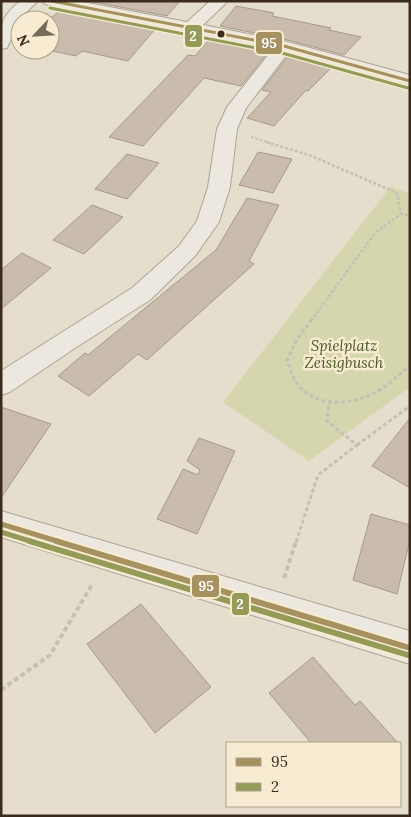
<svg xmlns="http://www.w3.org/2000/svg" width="411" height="817" viewBox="0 0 411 817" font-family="Lora,serif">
<rect width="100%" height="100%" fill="#e6decc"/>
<polygon fill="#d6d6ae" points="391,186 410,194 410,387 309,461 223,402"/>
<g fill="#cabcad" stroke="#a6998b">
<polygon points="89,1 180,1 167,16"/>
<polygon points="236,6 274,13 272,16 331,28 329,30 361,37 344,55 284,39 220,26"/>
<polygon points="61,10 156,28 128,61 82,51 76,56 48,50 50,50 50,20 48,20"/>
<polygon points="210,39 270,50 241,86 204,78 143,146 109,137 188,55 195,56"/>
<polygon points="289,55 332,67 308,91 306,90 274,126 247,118 271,92 262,90"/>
<polygon points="258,152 292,159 273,193 239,185"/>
<polygon points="127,154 159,163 127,199 95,189"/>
<polygon points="247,198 279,205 249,261 254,264 147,360 138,354 89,396 58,376 85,353 88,355 216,250"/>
<polygon points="92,205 123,217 84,254 53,240"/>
<polygon points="22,253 51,268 1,309 1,270"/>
<polygon points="1,407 51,424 1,498"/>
<polygon points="410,418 410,488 372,466"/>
<polygon points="199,438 235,451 197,534 157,519 183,469 198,475 200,470 187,461"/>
<polygon points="371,514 410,525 410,539 397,594 353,580"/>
<polygon points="141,604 211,687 155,733 87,644"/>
<polygon points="313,657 355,705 360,701 398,743 311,743 269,693"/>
</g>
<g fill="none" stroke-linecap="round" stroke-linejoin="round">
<g stroke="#aba396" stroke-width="2">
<g id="minor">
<path d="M 20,1 L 38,1 L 20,18 L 7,48 L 1,49 C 1,24 0,18 20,1 Z"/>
<polygon points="43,1 78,1 187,22 210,1 228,1 203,25 284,41 410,75 410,86 288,53 246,108 237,129 230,187 219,222 195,256 150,300 75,348 10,392 1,395 1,371 132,288 179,246 197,221 208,187 217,129 227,107 273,49 51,6 45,4"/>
<polygon points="1,511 410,631 410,664 1,537"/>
</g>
</g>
<polyline stroke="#c6bfb6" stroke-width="2" stroke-dasharray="2.5 2" stroke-linecap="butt" points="251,137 270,143"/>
<g stroke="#c6bfb6" stroke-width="2.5" stroke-dasharray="3 2" stroke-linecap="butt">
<polyline points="266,142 309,155 397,193 401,214"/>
<polyline points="311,321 375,233 401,214 410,215"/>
</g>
<g stroke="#c6bfb6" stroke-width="3" stroke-dasharray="4 2.5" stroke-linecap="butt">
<path d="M 312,319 L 295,343 L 287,360 C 290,367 291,375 296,382 C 316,411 357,405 383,388 C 393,381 401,373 410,365"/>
<polyline points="357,445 410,406"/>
<polyline points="296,542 318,475 357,445 327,421 329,403"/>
</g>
<g stroke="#c6bfb6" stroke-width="4" stroke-dasharray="5 3" stroke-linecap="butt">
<polyline points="284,578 296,541"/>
<polyline points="1,690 50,655 93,583"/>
</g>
<use href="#minor" fill="#ede8df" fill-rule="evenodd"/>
<g stroke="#f7ecd2" stroke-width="5.5">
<polyline id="bus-1-far2" points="52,1 284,46 410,81"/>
</g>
<g stroke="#f7ecd2" stroke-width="9">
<polyline id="bus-1-far1" points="1,524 60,542"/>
</g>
<g stroke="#f7ecd2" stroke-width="10">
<polyline id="bus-1" points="56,541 410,648"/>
</g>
<g stroke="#f7ecd2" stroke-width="5.5">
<polyline id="bus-2-far2" points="50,8 282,53 408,88"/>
</g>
<g stroke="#f7ecd2" stroke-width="9">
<polyline id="bus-2-far1" points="1,532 33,542"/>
</g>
<g stroke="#f7ecd2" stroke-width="10">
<polyline id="bus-2" points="29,541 408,655"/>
</g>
<use href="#bus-1-far2" stroke="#a69160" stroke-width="3"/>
<use href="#bus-1-far1" stroke="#a69160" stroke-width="5"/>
<use href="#bus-1" stroke="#a69160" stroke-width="6"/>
<use href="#bus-2-far2" stroke="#949b58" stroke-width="3"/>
<use href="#bus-2-far1" stroke="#949b58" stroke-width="5"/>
<use href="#bus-2" stroke="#949b58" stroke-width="6"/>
</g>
<circle fill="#3a2b1d" stroke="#f7ecd2" stroke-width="2" cx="221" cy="34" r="4.5"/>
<g text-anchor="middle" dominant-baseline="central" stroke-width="5" stroke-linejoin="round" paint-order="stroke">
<g font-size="15" font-style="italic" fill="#4b5823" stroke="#f7ecd2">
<text x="344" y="345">Spielplatz<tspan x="344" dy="17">Zeisigbusch</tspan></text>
</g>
</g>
<g stroke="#f7ecd2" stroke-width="2">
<rect x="184" y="24" width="19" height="24" rx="5" fill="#949b58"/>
<rect x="255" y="31" width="28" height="24" rx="5" fill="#a69160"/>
<rect x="191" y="574" width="29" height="24" rx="5" fill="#a69160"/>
<rect x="231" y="592" width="19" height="24" rx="5" fill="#949b58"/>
</g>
<g font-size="14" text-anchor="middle" font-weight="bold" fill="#fff">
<text x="193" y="41">2</text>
<text x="269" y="48">95</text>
<text x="206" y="591">95</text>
<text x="240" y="609">2</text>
</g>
<rect width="411" height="817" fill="none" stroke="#3a2b1d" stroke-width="5"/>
<rect x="226" y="742" width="175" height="65" fill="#f7ecd2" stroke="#ab9f8a"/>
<rect x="236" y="758" width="25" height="8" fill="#a69160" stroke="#ab9f8a"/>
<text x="271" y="767" font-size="15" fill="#3a2b1d">95</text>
<rect x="236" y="783" width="25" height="8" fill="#949b58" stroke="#ab9f8a"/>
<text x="271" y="792" font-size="15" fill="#3a2b1d">2</text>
<g transform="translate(35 35) rotate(245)"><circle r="24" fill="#f7ecd2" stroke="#ab9f8a"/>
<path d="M0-4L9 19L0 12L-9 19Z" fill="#766a5a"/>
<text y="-8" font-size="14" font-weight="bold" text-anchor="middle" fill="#3a2b1d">N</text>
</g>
</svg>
